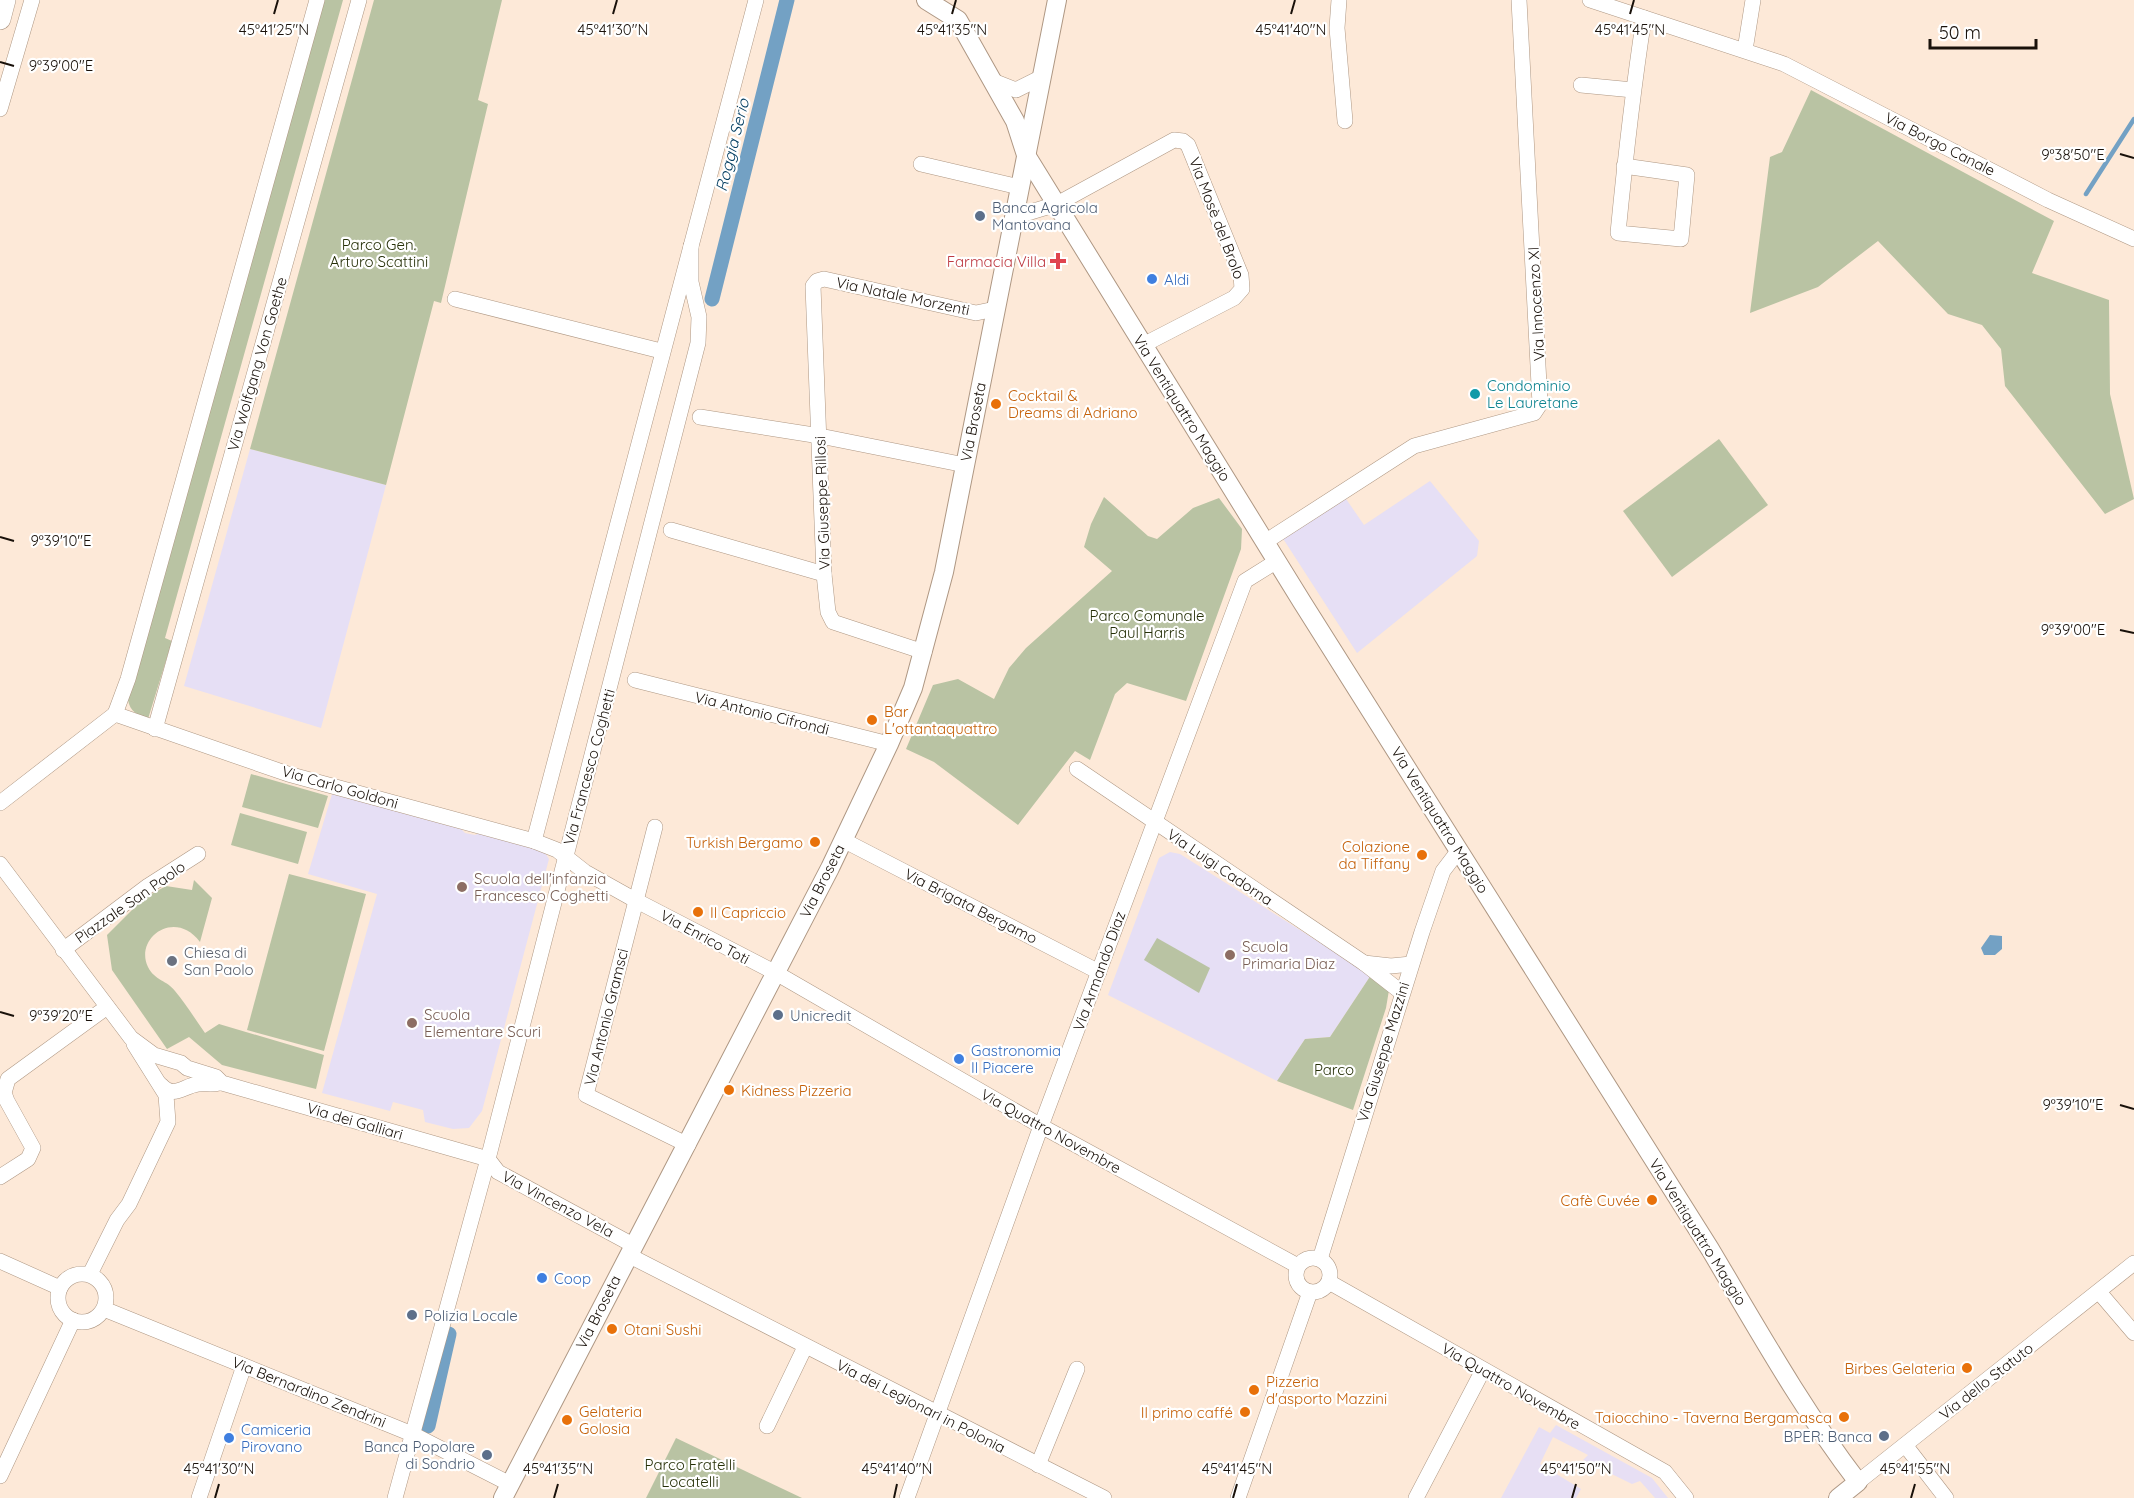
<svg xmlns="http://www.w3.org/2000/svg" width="2134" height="1498" viewBox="0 0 2134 1498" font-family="Quicksand,sans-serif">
<rect width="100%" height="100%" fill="#fde9d8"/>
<g fill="#e6dff5">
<polygon points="250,449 386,485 321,728 184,686"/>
<polygon points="1430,481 1479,541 1477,556 1357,653 1282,537 1344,496 1364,525"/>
<polygon points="332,794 461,829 465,833 475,835 480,833 544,851 549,859 482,1111 469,1128 453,1129 425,1122 423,1110 393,1102 390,1111 322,1093 377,894 308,874"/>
<polygon points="1170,852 1180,854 1371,975 1330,1037 1305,1039 1277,1081 1108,995 1159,858"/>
</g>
<polygon fill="#e7dff4" points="1556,1425 1652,1478 1668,1498 1655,1498 1640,1481 1632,1484 1583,1460 1588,1455 1553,1437 1540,1464 1581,1489 1576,1498 1501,1498 1539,1427 1550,1433"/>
<g fill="#b9c3a3">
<path d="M 322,0 L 343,0 L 165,638 L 172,641 L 148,719 C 138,715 130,712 128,700 Z"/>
<polygon points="374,0 502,0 478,100 488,104 441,303 434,301 386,485 250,449"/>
<polygon points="1811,90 2054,221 2032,273 2109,300 2110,394 2134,499 2105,514 2005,386 2001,349 1982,325 1948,314 1878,241 1818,287 1750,313 1770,157 1782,152"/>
<polygon points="1719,439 1768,505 1672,577 1623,511"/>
<polygon points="1104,497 1148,536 1157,539 1193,508 1219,498 1242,529 1241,549 1186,701 1127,683 1115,694 1090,760 1075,751 1018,825 934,762 906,749 933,685 958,679 994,699 1009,668 1026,648 1112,571 1084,547 1091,524"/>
<polygon points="251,774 328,796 318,828 242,807"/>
<polygon points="240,813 307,832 298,864 231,845"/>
<polygon points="289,874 366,894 324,1051 247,1030"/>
<path d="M 194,880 L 212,898 L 200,942 C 175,908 134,938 148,967 C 154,980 168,981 175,991 C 186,1004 195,1019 205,1033 L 219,1024 L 324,1055 L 316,1089 L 222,1065 L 189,1037 L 167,1049 L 112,970 L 107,935 L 144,898 L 166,886 L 192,890 Z"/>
<polygon points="1157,938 1210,968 1199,993 1144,960"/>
<polygon points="1371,975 1389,990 1386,1008 1353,1110 1277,1081 1305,1039 1330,1037"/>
<polygon points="676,1438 802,1498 646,1498"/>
</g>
<polygon fill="#73a1c4" points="1990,935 2002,936 2002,949 1995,955 1984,955 1981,948"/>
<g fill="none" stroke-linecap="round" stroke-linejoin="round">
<polyline stroke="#73a1c4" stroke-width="4.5" points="2086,194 2134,119"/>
<g stroke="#73a1c4" stroke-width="15">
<polyline points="712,299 787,0"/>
<polyline points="428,1426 449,1334"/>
</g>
<g stroke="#ae9783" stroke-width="16">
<g id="minor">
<polyline points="1339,0 1337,28 1345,121"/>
<polyline points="1590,0 1784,64 2048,200 2134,239"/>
<polyline points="1745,50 1753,0"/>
<polyline points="993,81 1016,90 1042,77"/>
<polyline points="1581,85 1633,90"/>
<polyline points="0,109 32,0"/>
<polyline points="921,164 1019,187"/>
<path d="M 1624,166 L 1687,175 L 1681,239 L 1618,233 C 1625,161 1633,89 1644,18"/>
<polyline points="1014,217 1057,204 1174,140 1183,141 1188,145 1241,275 1242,289 1234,298 1143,345"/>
<polyline points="455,299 661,351"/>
<polyline points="700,417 820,436 965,465"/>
<polyline points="671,530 824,574"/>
<polyline points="1265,542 1414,446 1534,413 1540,404 1519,0"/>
<polyline points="924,652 833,622 828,612 824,574 813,286 817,281 824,279 976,313 995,309"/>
<polyline points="635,680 889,744"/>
<polyline points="115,714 288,774 534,841 557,850 585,872 635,900 776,973 1041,1126 1298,1266"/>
<polyline points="115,714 128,679 317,0"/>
<polyline points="155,729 359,0"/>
<polyline points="1077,769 1364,963 1401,992"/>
<polyline points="0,803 115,714"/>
<polyline points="655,827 586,1095 688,1145"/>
<polyline points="843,840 1099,972"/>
<polyline points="534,841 756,0"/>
<polyline points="0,864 131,1038 154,1055 181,1063 187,1068 216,1077 222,1083 488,1159"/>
<polyline points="63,950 148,886 198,854"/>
<polyline points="1364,963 1391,966 1411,964"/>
<path d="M 161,1085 C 174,1099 183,1086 198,1084 C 205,1083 212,1085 219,1083"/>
<polyline points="488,1159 498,1172 633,1245"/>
<polyline points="0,1177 28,1159 33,1148 7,1101 4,1093 8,1079 107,1007"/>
<polyline points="628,1255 1104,1498"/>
<circle cx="1313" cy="1275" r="17"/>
<polyline points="1320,1259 1422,932 1443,871 1459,850"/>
<polyline points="0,1261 60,1288"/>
<circle cx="82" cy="1298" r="24"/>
<polyline points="90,1274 117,1220 129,1204 168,1122 166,1095 134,1044"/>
<polyline points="1329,1282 1665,1472 1686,1498"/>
<polyline points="2099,1292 2134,1333"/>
<polyline points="104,1309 412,1434 510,1484"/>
<polyline points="767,1426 805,1347"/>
<polyline points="1905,1445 1946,1498"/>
<polyline points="1038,1465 1077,1369"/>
<polyline points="0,1476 73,1320"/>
<polyline points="1858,1482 2134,1263"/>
<polyline points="199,1498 244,1366"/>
<polyline points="395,1498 488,1159 698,343 699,317 691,282 691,246"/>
<polyline points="907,1498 1041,1126 1245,581 1277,561"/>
<polyline points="1238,1498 1310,1292"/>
<polyline points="1416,1498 1483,1370"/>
</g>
</g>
<g stroke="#ae9783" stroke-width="20">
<g id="tertiary">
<path d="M 926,0 L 958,20 L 1015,121 L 1026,155 L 1302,602 L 1710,1249 C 1757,1328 1802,1409 1858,1482 L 1838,1498"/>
<polyline points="503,1498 830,868 889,744 913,688 944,572 1057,0"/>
</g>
</g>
<g stroke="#ae9783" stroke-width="22">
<polyline id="secondary" points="0,19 5,0"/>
</g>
<use href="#minor" stroke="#fff" stroke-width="15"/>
<use href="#tertiary" stroke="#fff" stroke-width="18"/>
<use href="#secondary" stroke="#fff" stroke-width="21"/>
</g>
<path fill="none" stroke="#19110a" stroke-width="2" d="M 274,14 L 278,0M 613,14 L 617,0M 952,14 L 956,0M 1291,14 L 1295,0M 1630,14 L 1634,0M 0,62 L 14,66M 2120,154 L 2134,158M 0,537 L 14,541M 2120,630 L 2134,633M 0,1012 L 14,1016M 2120,1105 L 2134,1109M 215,1498 L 219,1484M 554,1498 L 558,1484M 894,1498 L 897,1484M 1233,1498 L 1237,1484M 1572,1498 L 1576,1484M 1911,1498 L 1915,1484"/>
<g fill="#5c6f8a" stroke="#fff" stroke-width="2">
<circle cx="980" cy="216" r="6"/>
<circle cx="778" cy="1015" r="6"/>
<circle cx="412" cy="1315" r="6"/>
<circle cx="1884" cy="1436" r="6"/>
<circle cx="487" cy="1455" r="6"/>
</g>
<path fill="#e0444e" stroke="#fff" stroke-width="2" d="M1055 252h6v6h6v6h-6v6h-6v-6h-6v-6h6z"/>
<g fill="#3f7fe0" stroke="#fff" stroke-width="2">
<circle cx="1152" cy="279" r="6"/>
<circle cx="959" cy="1059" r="6"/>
<circle cx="542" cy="1278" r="6"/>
<circle cx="229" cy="1438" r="6"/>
</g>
<circle fill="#0f9aa8" stroke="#fff" stroke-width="2" cx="1475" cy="394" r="6"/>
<g fill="#e8710a" stroke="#fff" stroke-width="2">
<circle cx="996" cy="404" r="6"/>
<circle cx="872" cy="720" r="6"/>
<circle cx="815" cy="842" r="6"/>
<circle cx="1422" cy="855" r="6"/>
<circle cx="698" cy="912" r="6"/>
<circle cx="729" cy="1090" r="6"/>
<circle cx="1652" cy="1200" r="6"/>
<circle cx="612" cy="1329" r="6"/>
<circle cx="1967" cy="1368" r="6"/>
<circle cx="1254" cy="1390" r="6"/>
<circle cx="1245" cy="1412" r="6"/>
<circle cx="1844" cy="1417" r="6"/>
<circle cx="567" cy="1420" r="6"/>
</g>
<g fill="#8d6e63" stroke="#fff" stroke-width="2">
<circle cx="462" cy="887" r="6"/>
<circle cx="1230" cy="955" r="6"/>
<circle cx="412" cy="1023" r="6"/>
</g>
<circle fill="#6b7280" stroke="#fff" stroke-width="2" cx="172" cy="961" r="6"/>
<g text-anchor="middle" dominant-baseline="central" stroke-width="4.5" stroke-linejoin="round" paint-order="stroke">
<g font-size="15" fill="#19110a" stroke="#fff">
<text transform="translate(1940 144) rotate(27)">Via Borgo Canale</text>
<text transform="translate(1217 218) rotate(69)">Via Mosè del Brolo</text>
<text transform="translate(903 296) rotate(12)">Via Natale Morzenti</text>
<text transform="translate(1536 304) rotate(-93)">Via Innocenzo XI</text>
<text transform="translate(257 364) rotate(-74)">Via Wolfgang Von Goethe</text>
<text transform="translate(1182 408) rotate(58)">Via Ventiquattro Maggio</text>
<text transform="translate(973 422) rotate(-79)">Via Broseta</text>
<text transform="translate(822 503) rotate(-92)">Via Giuseppe Rillosi</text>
<text transform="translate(762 713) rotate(14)">Via Antonio Cifrondi</text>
<text transform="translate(589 767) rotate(-75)">Via Francesco Coghetti</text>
<text transform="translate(340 787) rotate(16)">Via Carlo Goldoni</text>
<text transform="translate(1440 820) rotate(58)">Via Ventiquattro Maggio</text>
<text transform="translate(1220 867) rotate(34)">Via Luigi Cadorna</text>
<text transform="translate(822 881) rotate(-63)">Via Broseta</text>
<text transform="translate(130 902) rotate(-35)">Piazzale San Paolo</text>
<text transform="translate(971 906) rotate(27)">Via Brigata Bergamo</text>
<text transform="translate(705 937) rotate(28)">Via Enrico Toti</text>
<text transform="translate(1099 971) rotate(-70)">Via Armando Diaz</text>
<text transform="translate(606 1017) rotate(-76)">Via Antonio Gramsci</text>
<text transform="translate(1383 1052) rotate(-73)">Via Giuseppe Mazzini</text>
<text transform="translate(355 1121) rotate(16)">Via dei Galliari</text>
<text transform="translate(1051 1131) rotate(29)">Via Quattro Novembre</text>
<text transform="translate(558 1204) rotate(28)">Via Vincenzo Vela</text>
<text transform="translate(1698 1232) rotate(58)">Via Ventiquattro Maggio</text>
<text transform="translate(598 1312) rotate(-63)">Via Broseta</text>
<text transform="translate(1986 1381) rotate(-38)">Via dello Statuto</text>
<text transform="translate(1511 1386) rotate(30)">Via Quattro Novembre</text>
<text transform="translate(309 1392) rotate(22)">Via Bernardino Zendrini</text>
<text transform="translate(921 1406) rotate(27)">Via dei Legionari in Polonia</text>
</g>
<g font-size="15" fill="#4e5e75" stroke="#fff" text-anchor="start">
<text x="992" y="207">Banca Agricola<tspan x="992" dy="17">Mantovana</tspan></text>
<text x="790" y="1015">Unicredit</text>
<text x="424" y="1315">Polizia Locale</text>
<text x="1872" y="1436" text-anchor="end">BPER: Banca</text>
<text x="475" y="1446" text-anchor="end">Banca Popolare<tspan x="475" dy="17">di Sondrio</tspan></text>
</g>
<g font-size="15" fill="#263008" stroke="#fff">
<text x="379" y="244">Parco Gen.<tspan x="379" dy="17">Arturo Scattini</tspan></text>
<text x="1147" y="615">Parco Comunale<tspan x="1147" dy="17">Paul Harris</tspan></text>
<text x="1334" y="1069">Parco</text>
<text x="690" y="1464">Parco Fratelli<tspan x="690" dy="17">Locatelli</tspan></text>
</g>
<g font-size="15" fill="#be3a42" stroke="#fff" text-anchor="end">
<text x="1046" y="261">Farmacia Villa</text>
</g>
<g font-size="15" fill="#366cbe" stroke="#fff" text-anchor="start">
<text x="1164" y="279">Aldi</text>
<text x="971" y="1050">Gastronomia<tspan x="971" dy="17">Il Piacere</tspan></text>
<text x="554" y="1278">Coop</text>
<text x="241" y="1429">Camiceria<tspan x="241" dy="17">Pirovano</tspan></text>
</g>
<g font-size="15" fill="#0d838f" stroke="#fff" text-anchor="start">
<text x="1487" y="385">Condominio<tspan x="1487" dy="17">Le Lauretane</tspan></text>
</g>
<g font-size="15" fill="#c56008" stroke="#fff" text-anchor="start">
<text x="1008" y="395">Cocktail &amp;<tspan x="1008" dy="17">Dreams di Adriano</tspan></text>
<text x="884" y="711">Bar<tspan x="884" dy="17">L'ottantaquattro</tspan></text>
<text x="803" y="842" text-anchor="end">Turkish Bergamo</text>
<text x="1410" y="846" text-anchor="end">Colazione<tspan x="1410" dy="17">da Tiffany</tspan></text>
<text x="710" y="912">Il Capriccio</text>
<text x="741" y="1090">Kidness Pizzeria</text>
<text x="1640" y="1200" text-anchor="end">Cafè Cuvée</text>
<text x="624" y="1329">Otani Sushi</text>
<text x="1955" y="1368" text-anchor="end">Birbes Gelateria</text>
<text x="1266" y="1381">Pizzeria<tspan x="1266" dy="17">d'asporto Mazzini</tspan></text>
<text x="579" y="1411">Gelateria<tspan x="579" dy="17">Golosia</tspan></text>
<text x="1233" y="1412" text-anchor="end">Il primo caffé</text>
<text x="1832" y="1417" text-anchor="end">Taiocchino - Taverna Bergamasca</text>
</g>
<g font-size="15" fill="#785e54" stroke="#fff" text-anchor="start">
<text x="474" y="878">Scuola dell'infanzia<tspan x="474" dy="17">Francesco Coghetti</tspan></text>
<text x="1242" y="946">Scuola<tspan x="1242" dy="17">Primaria Diaz</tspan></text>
<text x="424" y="1014">Scuola<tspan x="424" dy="17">Elementare Scuri</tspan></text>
</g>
<g font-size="15" fill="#5b616d" stroke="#fff" text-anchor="start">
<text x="184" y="952">Chiesa di<tspan x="184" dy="17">San Paolo</tspan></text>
</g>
<g font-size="16" font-style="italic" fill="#053f62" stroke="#fff">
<text transform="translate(732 145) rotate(-76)">Roggia Serio</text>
</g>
</g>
<g font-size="15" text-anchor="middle" fill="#19110a" stroke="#fff" stroke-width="4.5" stroke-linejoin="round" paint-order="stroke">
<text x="274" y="35">45°41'25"N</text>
<text x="613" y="35">45°41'30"N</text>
<text x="952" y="35">45°41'35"N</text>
<text x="1291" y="35">45°41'40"N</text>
<text x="1630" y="35">45°41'45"N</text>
<text x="61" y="71">9°39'00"E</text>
<text x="2073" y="160">9°38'50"E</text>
<text x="61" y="546">9°39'10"E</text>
<text x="2073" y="635">9°39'00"E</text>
<text x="61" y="1021">9°39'20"E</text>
<text x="2073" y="1110">9°39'10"E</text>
<text x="219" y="1474">45°41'30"N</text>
<text x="558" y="1474">45°41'35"N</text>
<text x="897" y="1474">45°41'40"N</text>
<text x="1237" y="1474">45°41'45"N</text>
<text x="1576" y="1474">45°41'50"N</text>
<text x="1915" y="1474">45°41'55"N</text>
</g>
<path d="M1930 39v9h106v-9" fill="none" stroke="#19110a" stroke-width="3"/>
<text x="1939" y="39" font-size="18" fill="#19110a" stroke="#ffffff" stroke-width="4.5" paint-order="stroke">50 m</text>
</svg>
